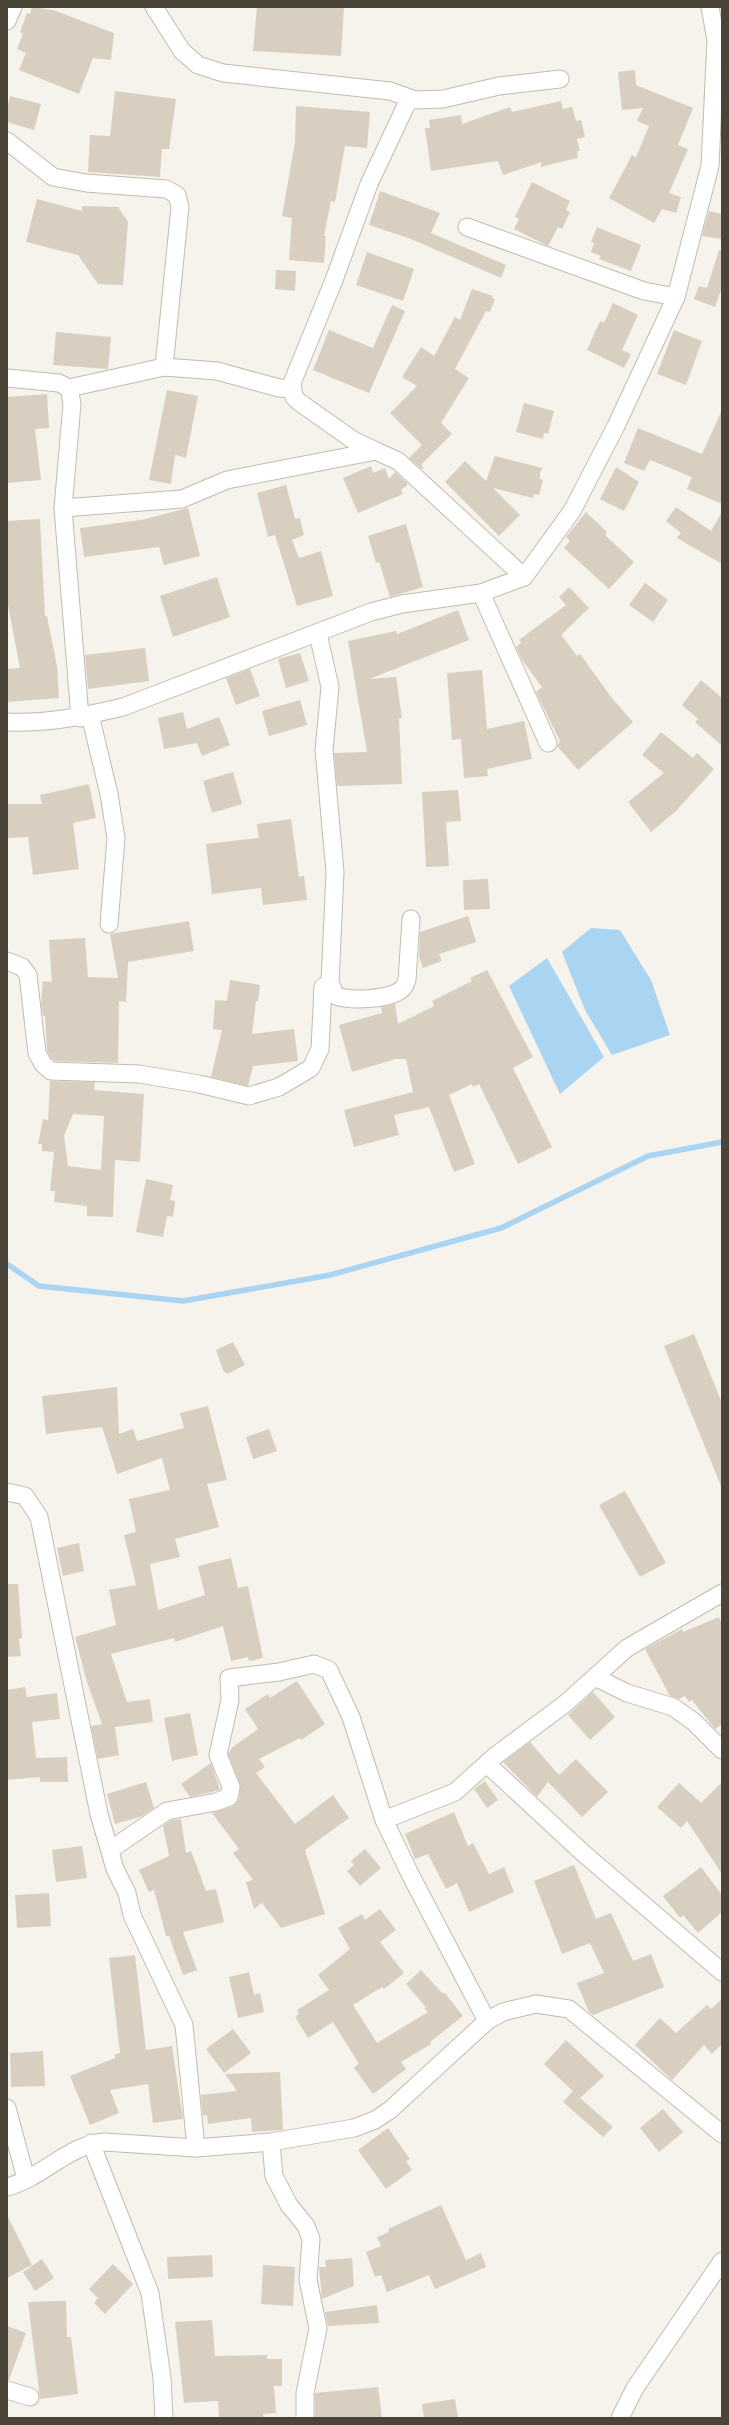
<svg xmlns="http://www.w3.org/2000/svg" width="729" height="2425" viewBox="0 0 729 2425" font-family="'PT Sans Narrow',sans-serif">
<rect width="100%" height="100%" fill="#f6f3ec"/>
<g fill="#a9d4f2">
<polygon points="591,928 620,930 651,980 670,1035 612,1055 585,1010 562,952"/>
<polygon points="547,958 604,1057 560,1094 509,986"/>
</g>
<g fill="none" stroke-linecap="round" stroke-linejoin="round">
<polyline stroke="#a9d4f2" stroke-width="5.5" points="7,1264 39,1286 183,1301 330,1275 501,1228 648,1156 722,1142"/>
</g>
<g fill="#d8cfc1" fill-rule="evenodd">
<polygon points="32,7 53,10 114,33 111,60 93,58 79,94 19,70 26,53 17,49 23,34 20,32 27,13 30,14"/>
<polygon points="257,7 344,7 341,56 253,51"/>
<polygon points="635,70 636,85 693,108 678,145 688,149 669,193 681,197 676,213 662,209 654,223 609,198 632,155 636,157 649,126 637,121 643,108 622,110 618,72"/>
<polygon points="115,91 176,99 169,149 162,149 160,177 88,172 90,135 110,136"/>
<polygon points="10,96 41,104 34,130 7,122 7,109"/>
<polygon points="561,101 563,109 572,107 576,121 581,120 585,137 577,139 580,151 577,151 578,158 540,167 542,162 503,175 498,161 431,171 425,128 430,128 429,120 461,115 462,124 510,107 512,112"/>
<polygon points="296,106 370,112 367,148 345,146 335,202 331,201 324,236 326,236 324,263 289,260 292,218 282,216 295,142"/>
<polygon points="532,182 570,201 566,210 570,212 562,229 558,227 548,246 514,229 519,219 515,217"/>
<polygon points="380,191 440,213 431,233 506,265 501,278 411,239 369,225"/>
<polygon points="37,199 82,211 82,206 118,207 128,222 123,285 98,284 78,255 26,242"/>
<polygon points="709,211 722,214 722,239 702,236"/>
<polygon points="597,227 641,245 631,271 599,259 601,256 591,252 594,243 591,242"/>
<polygon points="719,250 722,251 722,287 715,307 694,299 699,286 707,288"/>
<polygon points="367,252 414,269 403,301 356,285"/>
<polygon points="276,270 296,271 295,291 275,289"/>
<polygon points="472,289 493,296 492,298 495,299 490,312 486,311 455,369 469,378 441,423 452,434 421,465 424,468 422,469 409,458 422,445 390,413 417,386 402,377 421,347 434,356 455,317 460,320"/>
<polygon points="613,303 638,315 622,350 631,354 624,368 587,350 600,321 604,323"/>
<polygon points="392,305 405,311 369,393 313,370 329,330 373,348"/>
<polygon points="674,330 702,341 686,385 657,374"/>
<polygon points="56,332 111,337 108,369 53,365"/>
<polygon points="167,390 198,396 186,458 175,455 171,484 149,480"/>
<polygon points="47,394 49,428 35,429 41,480 7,483 7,397"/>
<polygon points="524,403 554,411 548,434 544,433 543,439 516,432"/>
<polygon points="722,410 722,504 687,489 692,477 650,460 644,471 624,463 638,428 702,454"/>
<polygon points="495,456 543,468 540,472 540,479 543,480 539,495 534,494 533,498 493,488 520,515 499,536 445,482 465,461 486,481"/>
<polygon points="371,466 373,473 385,468 389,479 395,472 408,484 401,490 403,494 358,513 343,478"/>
<polygon points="616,467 639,482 624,511 600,499"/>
<polygon points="286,485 295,519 300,518 304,535 292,540 299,558 321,551 333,596 297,606 275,535 268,537 257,493"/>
<polygon points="676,507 711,531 722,512 722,564 677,538 681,533 666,521"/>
<polygon points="188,508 200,556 164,565 159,547 84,557 80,528 141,520"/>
<polygon points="586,512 607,532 605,535 634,562 609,589 564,548 570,541 566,537"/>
<polygon points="40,519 45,616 47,616 57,666 59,698 7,702 7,669 20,668 7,600 7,521"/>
<polygon points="406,524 423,587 390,597 379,562 376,563 368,536"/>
<polygon points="217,577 230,617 173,637 160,596"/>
<polygon points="645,583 668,600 653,622 629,605"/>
<polygon points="569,587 589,608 561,635 577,656 580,654 611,697 633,722 578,770 557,746 560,741 536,692 542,687 522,660 516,647 521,643 519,640 566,605 559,597"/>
<polygon points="458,610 469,640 369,679 396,677 402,718 399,718 402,784 337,786 334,753 367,752 348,641 396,631 397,634"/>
<polygon points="145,648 149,681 88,689 85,655"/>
<polygon points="300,653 309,681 286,688 278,659"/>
<polygon points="250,669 260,696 236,705 226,678"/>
<polygon points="482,670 487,729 524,721 532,759 487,769 488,776 464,778 461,739 452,740 447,673"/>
<polygon points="701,680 722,698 722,746 695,722 698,719 682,705"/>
<polygon points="300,700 307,725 269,736 262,711"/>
<polygon points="183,712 187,729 219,717 230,745 202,756 197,743 164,749 158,718"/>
<polygon points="661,732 693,758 697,753 714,769 676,811 651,832 628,802 664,773 642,755"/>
<polygon points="233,772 242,804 212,813 203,781"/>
<polygon points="89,784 96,818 73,823 79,869 33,875 28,837 7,838 7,804 42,804 40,795"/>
<polygon points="458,790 461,821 446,822 449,866 426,867 422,792"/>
<polygon points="291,819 299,877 304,876 307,900 263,905 261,888 212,894 206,844 259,838 257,824"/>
<polygon points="488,879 490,909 464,910 463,880"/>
<polygon points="468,916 476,942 439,954 442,961 423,968 419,957 420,932"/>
<polygon points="189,921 194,951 128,962 126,1002 119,1001 118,1063 55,1061 51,1058 47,1050 45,1016 43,1016 41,1003 43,981 52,982 49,940 85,938 88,977 118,978 110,934"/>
<polygon points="487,970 533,1057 513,1068 552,1147 518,1164 479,1084 473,1087 472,1084 449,1095 475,1164 454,1172 429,1107 394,1115 399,1135 354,1147 344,1110 413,1092 406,1059 396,1059 352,1072 339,1025 382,1013 381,1007 395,1004 398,1024 434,1006 432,1001 472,981 470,978"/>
<polygon points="230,980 260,985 258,1001 256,1001 252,1034 294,1029 298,1061 253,1066 248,1086 211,1077 222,1030 213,1029 215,1000 227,1001"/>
<path d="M 50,1081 L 95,1082 L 94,1090 L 144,1094 L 140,1162 L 115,1160 L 113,1217 L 87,1216 L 87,1206 L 54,1202 L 55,1191 L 50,1191 L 54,1152 L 42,1151 L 42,1144 L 38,1144 L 43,1119 L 48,1120 ZM 73,1114 L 104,1116 L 101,1170 L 68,1166 L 64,1136 Z"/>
<polygon points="146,1179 173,1185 170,1200 175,1201 173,1217 167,1216 163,1237 136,1232"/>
<polygon points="694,1334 722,1403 721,1486 664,1346"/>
<polygon points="233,1342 245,1365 227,1374 223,1370 216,1350"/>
<polygon points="117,1387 119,1434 133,1429 137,1441 184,1428 180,1413 208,1406 227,1480 207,1484 219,1527 175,1539 180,1557 150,1564 158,1610 205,1595 198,1566 231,1558 238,1588 248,1586 263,1658 249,1661 248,1657 231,1661 223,1626 175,1642 174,1638 111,1654 127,1702 150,1699 153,1722 115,1727 119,1755 98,1759 91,1726 102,1724 87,1682 75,1637 116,1625 109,1590 136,1585 124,1535 136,1532 129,1499 170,1490 162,1458 117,1474 102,1427 46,1434 42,1396"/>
<polygon points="269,1429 277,1451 253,1459 246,1437"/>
<polygon points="625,1491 666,1563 640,1577 599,1505"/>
<polygon points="79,1543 84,1571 63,1576 57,1548"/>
<polygon points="7,1584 18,1584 22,1638 19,1639 21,1656 7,1657"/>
<polygon points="719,1617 722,1625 722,1724 715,1729 692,1700 689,1702 685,1696 679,1699 670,1696 645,1649 682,1629 683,1632"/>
<polygon points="297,1681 325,1724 301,1740 300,1738 259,1759 265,1767 256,1773 295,1824 333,1795 349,1818 305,1850 325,1914 281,1928 262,1903 254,1909 246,1882 253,1880 233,1853 239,1849 212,1813 233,1806 239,1799 240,1784 228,1754 232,1748 230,1749 258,1729 245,1709 268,1694 270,1698"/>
<polygon points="25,1687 27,1697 57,1693 60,1719 32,1722 36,1758 67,1757 68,1782 40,1782 40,1777 7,1780 7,1690"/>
<polygon points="593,1692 615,1717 590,1740 568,1715"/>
<polygon points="190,1713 198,1755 172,1761 164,1718"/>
<polygon points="530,1742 559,1775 576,1759 608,1792 582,1817 548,1782 537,1797 503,1762"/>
<polygon points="211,1763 220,1790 190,1797 181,1784"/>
<polygon points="485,1781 498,1800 487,1808 474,1789"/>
<polygon points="146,1782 154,1808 140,1817 115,1824 107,1794"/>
<polygon points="722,1782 722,1874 687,1821 681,1828 657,1807 679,1783 701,1803"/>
<polygon points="454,1812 468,1846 473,1843 489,1874 504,1867 514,1892 469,1912 457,1883 446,1889 428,1854 415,1859 405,1834"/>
<polygon points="181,1819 186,1853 191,1851 206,1891 216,1889 224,1922 183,1932 197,1970 183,1975 169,1936 166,1936 154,1890 149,1892 139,1870 169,1856 163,1826 171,1820"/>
<polygon points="82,1846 87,1878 56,1882 52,1850"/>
<polygon points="365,1849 381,1868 360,1886 347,1871 354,1865 351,1861"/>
<polygon points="574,1865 596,1919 611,1913 633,1961 651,1954 664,1987 593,2015 589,2012 577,1983 604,1973 590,1943 562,1954 534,1881"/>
<polygon points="701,1867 722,1895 722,1912 698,1933 683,1915 680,1918 663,1896"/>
<polygon points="49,1893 51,1926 17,1928 15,1895"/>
<polygon points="380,1909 396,1930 380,1942 404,1973 384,1989 382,1987 353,2005 377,2043 428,2012 424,2008 426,2007 406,1984 421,1970 443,1994 444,1992 463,2016 430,2042 431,2044 401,2062 406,2069 373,2094 354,2068 359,2064 333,2022 308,2038 295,2017 299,2014 297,2010 329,1990 318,1975 350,1949 338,1928 362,1914 365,1920"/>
<polygon points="135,1955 146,2050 172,2046 183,2119 153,2123 148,2084 110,2090 119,2113 90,2125 70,2076 115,2058 115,2054 120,2053 109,1958"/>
<polygon points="249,1972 254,1995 260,1993 264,2012 238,2018 229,1977"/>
<polygon points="722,1999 722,2044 712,2054 704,2045 672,2080 635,2045 660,2018 676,2033 707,2005 711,2009"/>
<polygon points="233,2029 251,2053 224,2073 206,2049"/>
<polygon points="566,2040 604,2076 580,2098 613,2127 603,2137 563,2102 573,2091 575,2093 544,2064"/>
<polygon points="43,2051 45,2086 11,2087 10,2053"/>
<polygon points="280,2072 283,2130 252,2132 251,2118 208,2124 207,2115 203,2116 201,2095 237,2091 225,2074"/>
<polygon points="663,2109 683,2132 659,2152 640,2128"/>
<polygon points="388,2128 410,2159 406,2161 412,2170 386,2189 358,2150"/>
<polygon points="441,2205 466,2260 481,2253 486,2267 435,2289 429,2275 387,2292 381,2275 375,2277 366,2252 381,2246 377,2237 389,2232 388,2229"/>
<polygon points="7,2215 32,2265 7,2278"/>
<polygon points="212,2255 213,2277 168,2279 167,2257"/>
<polygon points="352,2258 354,2286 322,2299 319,2267 326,2267 325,2260"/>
<polygon points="42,2259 54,2278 35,2291 23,2272"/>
<polygon points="113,2264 133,2284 105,2314 94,2303 98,2298 89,2289"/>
<polygon points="263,2265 295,2267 293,2306 261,2304"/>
<polygon points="54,2301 66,2301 67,2337 71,2337 78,2394 40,2399 28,2302"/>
<polygon points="377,2305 379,2323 328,2326 325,2312"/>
<polygon points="212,2320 215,2356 267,2355 267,2359 282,2359 282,2386 274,2386 276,2413 263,2414 264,2418 219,2418 218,2401 184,2403 175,2322"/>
<polygon points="7,2326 26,2333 9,2380 7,2380"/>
<polygon points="378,2387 382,2418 315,2418 315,2393"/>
<polygon points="455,2399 458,2418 424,2418 422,2404"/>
</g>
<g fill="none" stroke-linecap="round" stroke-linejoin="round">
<g stroke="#c2bbae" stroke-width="19">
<g id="street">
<polyline points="154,7 182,51 198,65 223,73 390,91 415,100 443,99 499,86 560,79"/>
<polyline points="7,21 13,7"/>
<polyline points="7,141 53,177 86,183 166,189 177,195 180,207 164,367"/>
<polyline points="467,227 644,291 676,297"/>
<polyline points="7,378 59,383 69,388 72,404 63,508 80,718"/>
<polyline points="69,388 164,367 217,371 279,388 291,389"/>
<polyline points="376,451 353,440 299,402 294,397 292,383 334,280 369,184 409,99"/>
<polyline points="63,508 182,499 227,480 376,451 398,461 524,577"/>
<polyline points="481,593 548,743"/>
<path d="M 318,634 L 330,687 L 324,750 L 335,872 L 330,983 L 336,996 C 350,1001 392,1000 403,988 C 405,986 406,982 407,980 L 411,919"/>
<polyline points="90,715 109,794 116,838 109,924"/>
<path d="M 7,722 C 46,724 85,716 123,707 L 371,612 L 402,604 L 481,593 L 524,577 L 572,511 L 616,426 L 676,297 L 710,166 L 716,40 L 710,7"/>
<polyline points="7,961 22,967 28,975 37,1053 43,1064 51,1071 139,1074 199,1084 249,1096 279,1087 311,1068 320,1049 323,987 330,983"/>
<polyline points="7,1492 25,1496 39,1517 99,1814 115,1869 127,1893 132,1915 184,2025 196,2148"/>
<polyline points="595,1677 627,1693 673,1707 694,1722 722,1750"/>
<polyline points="487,1764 583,1853 722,1972"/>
<polyline points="384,1820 455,1792 495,1756 566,1703 627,1648 722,1593"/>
<polyline points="110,1850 167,1811 216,1802 229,1797 231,1787 218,1755 230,1700 229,1678 279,1672 314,1664 329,1670 351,1717 384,1820 410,1874 487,2021"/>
<polyline points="7,2108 26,2179"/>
<polyline points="271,2142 274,2176 289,2205 306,2226 311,2239 308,2280 318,2328 305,2393 305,2418"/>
<polyline points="91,2143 150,2293 162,2378 164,2418"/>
<path d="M 7,2187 C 42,2178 68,2145 104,2142 L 196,2148 L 271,2142 L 354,2128 L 375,2120 L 390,2110 L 487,2021 L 503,2012 L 536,2004 L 569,2009 L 722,2134"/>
<polyline points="7,2390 30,2397"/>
<polyline points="620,2418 635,2388 722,2261"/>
</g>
</g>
<use href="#street" stroke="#fff" stroke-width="17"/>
</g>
<rect width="729" height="2425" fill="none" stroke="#4b4439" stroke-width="16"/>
</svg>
